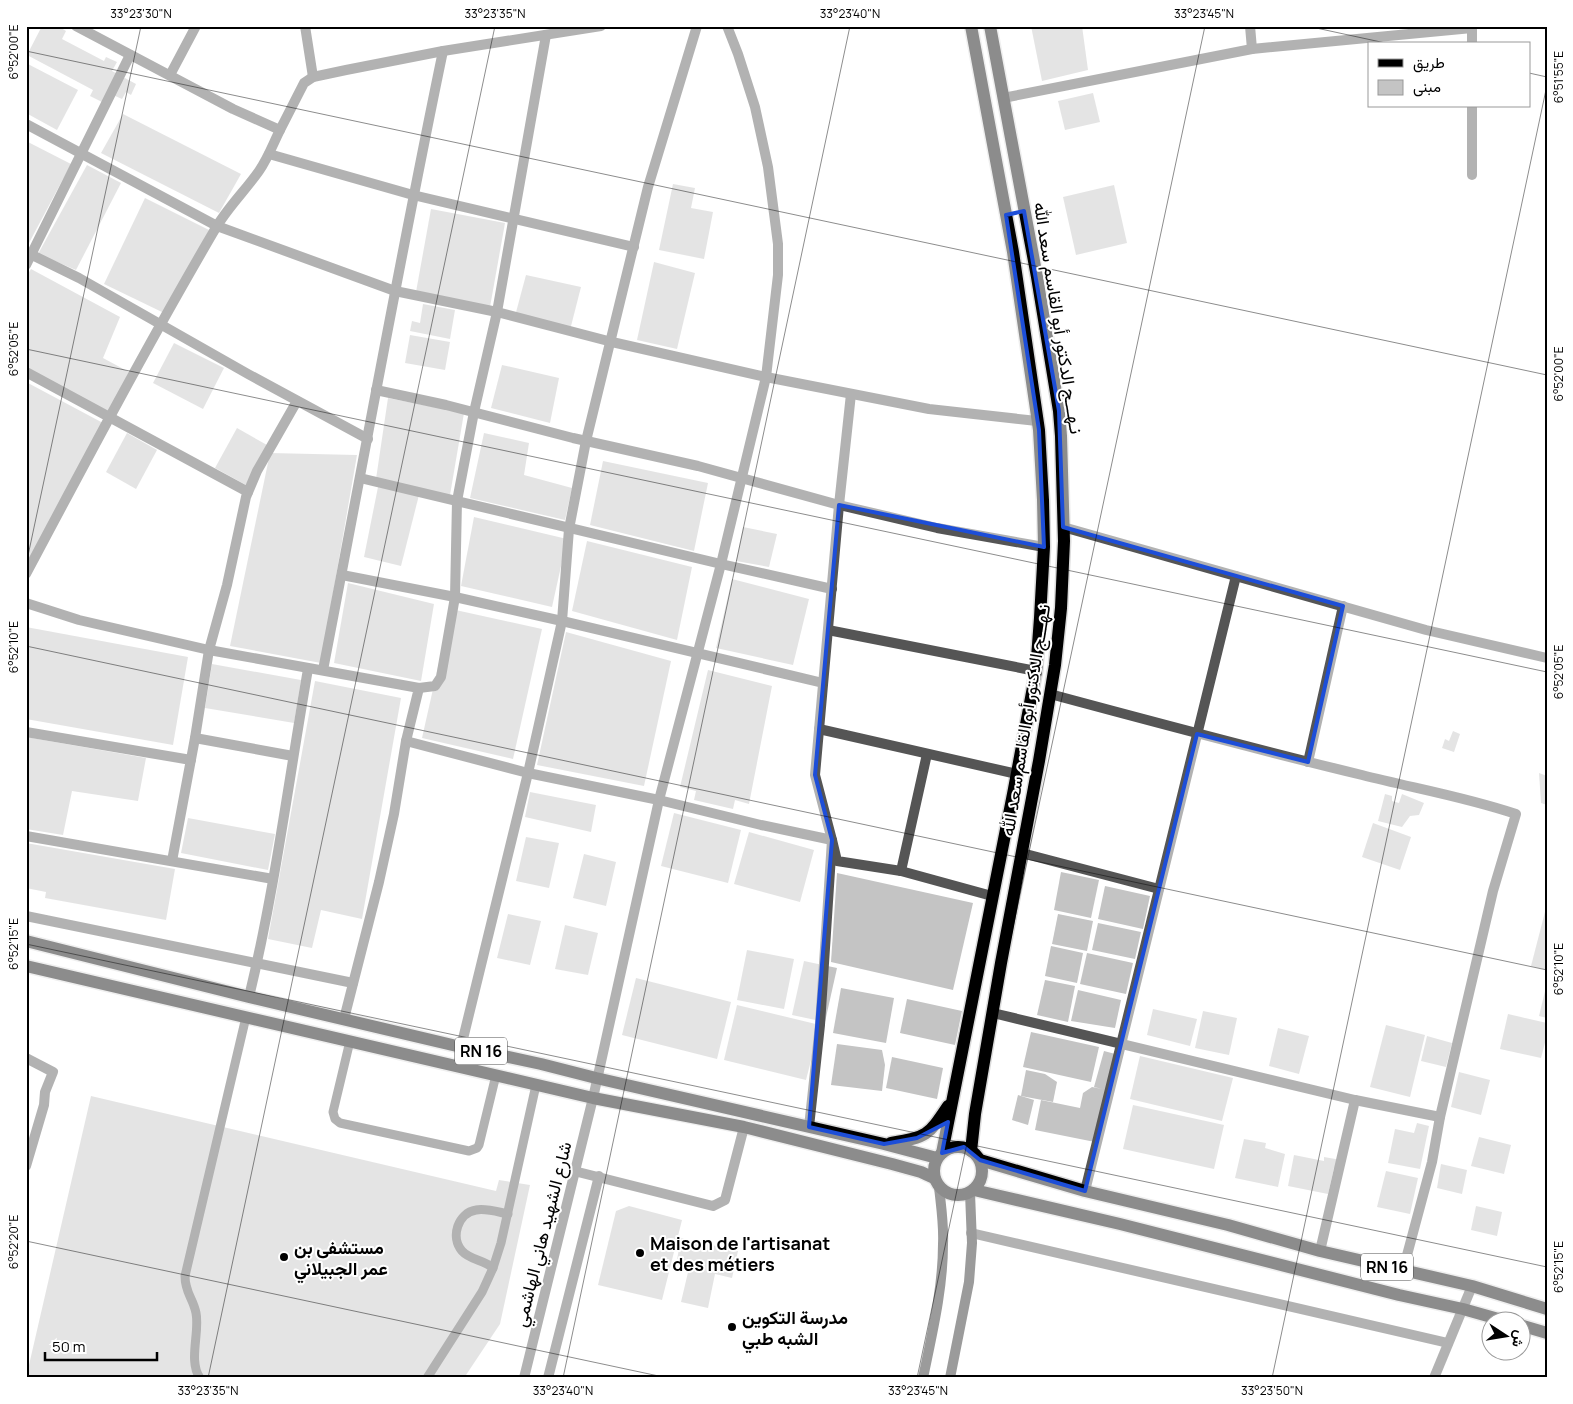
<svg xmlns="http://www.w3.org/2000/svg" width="1573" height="1404" viewBox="0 0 1573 1404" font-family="Manrope,Vazirmatn,sans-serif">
<rect width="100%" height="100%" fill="#fff"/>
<g fill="#c4c4c4">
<polygon points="42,26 58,26 66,31 62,39 104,61 106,57 117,62 112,71 136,84 131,95 126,92 122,99 113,95 108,105 90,96 93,90 27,55"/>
<polygon points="1031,26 1082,26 1088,70 1042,81"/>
<polygon points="26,63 78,90 57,130 26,113"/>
<polygon points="1093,93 1100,122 1065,130 1058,101"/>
<polygon points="123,114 241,174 219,213 101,153"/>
<polygon points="26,141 71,164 29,243 26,242"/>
<polygon points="87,165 121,183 76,270 38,254"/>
<polygon points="673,184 695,188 691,208 713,212 704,259 659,250"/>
<polygon points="1114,185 1127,243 1076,255 1063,197"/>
<polygon points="145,198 209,230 164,313 104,284"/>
<polygon points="431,209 505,223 490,307 416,292"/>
<polygon points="654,262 695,273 677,349 637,340"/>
<polygon points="31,269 120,317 103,358 129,372 108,412 26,368 26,277"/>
<polygon points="526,275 581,287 570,330 515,316"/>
<polygon points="423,304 455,310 450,339 410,331 412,321 420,323"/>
<polygon points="410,335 450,342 445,370 405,363"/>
<polygon points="174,343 224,368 203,409 153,383"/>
<polygon points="502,365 559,378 550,423 491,408"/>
<polygon points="28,383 103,423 26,567 26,386"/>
<polygon points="388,398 464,413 450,495 376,479"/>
<polygon points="237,428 267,445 246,485 215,468"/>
<polygon points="127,433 157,450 136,489 106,472"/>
<polygon points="484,433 529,443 524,475 572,488 565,520 470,498"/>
<polygon points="270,453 357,455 321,663 230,646"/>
<polygon points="603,461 708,483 694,551 590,525"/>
<polygon points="378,487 419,495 401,566 364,557"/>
<polygon points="474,517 567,539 552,607 461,586"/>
<polygon points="743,527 777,534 769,567 736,561"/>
<polygon points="587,541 692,567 677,640 572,611"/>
<polygon points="732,579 809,599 793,665 716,648"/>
<polygon points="348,583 434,604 421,681 334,663"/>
<polygon points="451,609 542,629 513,759 422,738"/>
<polygon points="26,627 188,657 173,745 26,719"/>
<polygon points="566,632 671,661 644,786 537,765"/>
<polygon points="212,664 301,680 294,723 205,708"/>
<polygon points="708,670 772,686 749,804 735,800 733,809 694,800 696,791 680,787"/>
<polygon points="315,681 401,698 362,919 321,910 312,948 268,939"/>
<polygon points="1453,731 1460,734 1454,752 1442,748 1445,739 1449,741"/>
<polygon points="26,737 146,758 138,801 72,791 63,835 26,829"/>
<polygon points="1539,773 1547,776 1547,805 1541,803"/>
<polygon points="530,792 596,805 591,832 525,817"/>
<polygon points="1385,794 1392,796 1392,801 1399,803 1402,794 1424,803 1419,815 1410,816 1402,827 1378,821"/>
<polygon points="674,813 741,830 728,883 661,866"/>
<polygon points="188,818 275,834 268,870 181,853"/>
<polygon points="1373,823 1411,837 1400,870 1362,857"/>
<polygon points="749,832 814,850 800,902 734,884"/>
<polygon points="526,837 559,843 549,888 516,881"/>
<polygon points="26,843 175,869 166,920 45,898 46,892 26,888"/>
<polygon points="584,854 616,862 606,906 573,898"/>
<polygon points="1061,872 1099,880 1091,918 1054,910"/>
<polygon points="837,873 973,903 953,990 831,962"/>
<polygon points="1105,886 1150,896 1143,929 1098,919"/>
<polygon points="1546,908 1547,908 1547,970 1531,966"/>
<polygon points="508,914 541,921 530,965 497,958"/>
<polygon points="1058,914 1093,921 1087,951 1052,944"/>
<polygon points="1098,923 1141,932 1135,959 1092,950"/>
<polygon points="565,925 598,933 588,975 555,969"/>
<polygon points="1051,946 1083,953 1077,983 1045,976"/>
<polygon points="747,950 794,959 784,1009 737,1000"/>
<polygon points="1087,953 1133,963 1126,994 1080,984"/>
<polygon points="804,961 837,968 825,1022 792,1015"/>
<polygon points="636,978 731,1002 717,1059 622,1035"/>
<polygon points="1045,980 1075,986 1068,1022 1037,1015"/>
<polygon points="1546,987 1547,987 1547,1018 1539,1016"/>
<polygon points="841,988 894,998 886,1043 833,1033"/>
<polygon points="1078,990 1121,1000 1115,1028 1071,1021"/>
<polygon points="907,999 962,1011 955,1045 900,1033"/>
<polygon points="737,1005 820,1025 806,1080 724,1060"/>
<polygon points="1153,1009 1197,1019 1190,1046 1147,1035"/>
<polygon points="1203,1011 1237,1018 1229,1055 1195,1048"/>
<polygon points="1508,1014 1547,1023 1547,1035 1541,1058 1500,1049"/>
<polygon points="1386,1025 1425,1035 1410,1097 1370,1087"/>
<polygon points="1278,1028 1309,1036 1299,1074 1269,1066"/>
<polygon points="1031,1032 1099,1047 1091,1082 1023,1067"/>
<polygon points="1427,1036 1452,1043 1446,1067 1421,1061"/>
<polygon points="837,1044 882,1050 885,1065 882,1091 831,1085"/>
<polygon points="1104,1051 1119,1055 1095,1142 1035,1130 1041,1100 1080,1108 1083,1093 1092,1087 1102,1089 1094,1087"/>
<polygon points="1140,1056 1233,1078 1222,1121 1130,1099"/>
<polygon points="892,1057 943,1068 937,1099 886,1088"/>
<polygon points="1026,1070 1045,1074 1057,1082 1053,1102 1021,1096"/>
<polygon points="1459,1072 1490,1080 1481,1115 1451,1107"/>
<polygon points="1018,1095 1034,1100 1028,1125 1012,1120"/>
<polygon points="91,1096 496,1191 499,1180 530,1185 500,1324 464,1378 26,1378"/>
<polygon points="1133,1105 1224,1125 1214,1169 1123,1149"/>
<polygon points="1417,1123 1429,1126 1420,1169 1388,1163 1395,1129 1414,1133"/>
<polygon points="1479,1137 1511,1145 1504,1174 1471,1166"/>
<polygon points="1244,1139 1266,1143 1265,1148 1285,1154 1278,1187 1235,1178"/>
<polygon points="1294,1155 1324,1161 1324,1157 1341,1160 1339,1169 1334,1168 1328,1194 1288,1186"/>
<polygon points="1441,1164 1467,1170 1462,1194 1437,1188"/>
<polygon points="1386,1171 1418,1178 1410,1214 1377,1207"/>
<polygon points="629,1206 682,1220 662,1300 598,1285 616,1211"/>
<polygon points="1476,1206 1502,1212 1497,1236 1471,1230"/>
<polygon points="681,1238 738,1251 732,1278 715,1274 708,1308 681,1302 689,1268 676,1265"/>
</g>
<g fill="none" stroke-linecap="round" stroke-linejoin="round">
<g stroke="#dbdbdb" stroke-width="15">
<g id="primary">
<polyline points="26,941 249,997 461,1047 541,1064 596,1078 884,1144 937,1158"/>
<polyline points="26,966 593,1098 744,1127 892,1164 921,1172 934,1178"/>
<path d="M 891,1143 C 927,1137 928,1136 948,1106"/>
<circle cx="958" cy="1171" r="24"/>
<polyline points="971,1151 975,1114 1001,963 1039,761 1055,665 1061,608 1064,541 1061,436 1059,411 1037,277 990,26"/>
<polyline points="942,1153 1014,789 1036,671 1040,618 1044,547 1043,500 1039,430 1013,252 971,26"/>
<polyline points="980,1160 1085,1191 1228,1225 1320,1251 1472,1286 1547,1309"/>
<polyline points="974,1190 1120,1224 1399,1295 1463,1309 1509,1322"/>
<polyline points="1520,1325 1547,1333"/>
</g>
</g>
<g stroke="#555" stroke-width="9">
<polyline points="350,1041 333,1112 335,1119 340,1123 469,1151 477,1148 479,1145 496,1075"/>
<path d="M 493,1268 C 484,1260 470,1260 462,1251 C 450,1237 458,1213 476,1210 C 486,1208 498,1212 508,1214"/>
<path d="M 200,1378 C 188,1361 200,1332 196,1313 C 193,1298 185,1293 185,1276 L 246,1017"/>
<polyline points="427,1378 482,1292 493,1268 501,1243 536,1085"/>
</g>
<g stroke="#555" stroke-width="10">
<polyline points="305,26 313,77"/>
<polyline points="1250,26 1252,49"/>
<polyline points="1472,26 1472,44"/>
<polyline points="170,75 196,26"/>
<polyline points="1003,98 1252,49 1472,28"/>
<polyline points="1472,106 1472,175"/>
<polyline points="26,124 217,226 395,291 497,312 612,342 766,377 778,275 778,244 768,167 755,107 738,54 727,26"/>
<polyline points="280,130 304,83 313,77 346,70 443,51 601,26"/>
<polyline points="269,154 413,195 634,247"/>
<polyline points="26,252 79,278 248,374 368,439"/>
<polyline points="26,265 130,55"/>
<polyline points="26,372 248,492"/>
<polyline points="376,390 446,405 573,438 698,466 839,505 937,528 1044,547"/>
<polyline points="360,478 721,564 832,589"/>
<polyline points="1063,527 1426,630 1547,658"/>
<path d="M 26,574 C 87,459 148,344 214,231 C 226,209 245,191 259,171 C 268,158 273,144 280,130 L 233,109 L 76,26"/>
<polyline points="342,575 455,597 562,621 823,683"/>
<polyline points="26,603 79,620 209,650 419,688 406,741 394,814 379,882 344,1019"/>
<polyline points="828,630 1036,671"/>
<path d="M 323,670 C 363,464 400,257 443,51"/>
<polyline points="419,688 435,686 441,677 455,597 457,501 474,412 497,312 546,35"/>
<path d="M 1050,694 C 1154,722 1258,750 1362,775 C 1413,788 1466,797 1516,814 L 1493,891 L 1440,1117 L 1432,1162 L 1403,1270"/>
<polyline points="819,729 1017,774"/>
<polyline points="26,732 191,760"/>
<polyline points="195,738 293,756"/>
<polyline points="406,741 528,773 659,800 761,825 832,840 837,861 901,871 992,896"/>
<polyline points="1308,762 1343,606"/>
<polyline points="26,836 273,879"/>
<polyline points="1022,853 1159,889"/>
<polyline points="172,861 195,738 209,650 227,585 246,497 257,471 297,401"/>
<polyline points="901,871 927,754"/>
<polyline points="26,916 353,983"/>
<path d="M 249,997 C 275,889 289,778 308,669"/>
<polyline points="993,1013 1355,1100 1440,1117"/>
<polyline points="461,1047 528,773 562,621 569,529 586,441 648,187 697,26"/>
<polyline points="26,1058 53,1072 45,1092 44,1105 26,1166"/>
<polyline points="809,1127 820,1025 832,840 815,775 839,505 851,394"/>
<polyline points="574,1171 713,1206 725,1200 744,1127"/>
<polyline points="1085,1191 1236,576"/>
<polyline points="971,1233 1448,1343"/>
<polyline points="1320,1251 1355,1100"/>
<polyline points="524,1378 593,1098 659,800 721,564 766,377 929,409 1037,421"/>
<polyline points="548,1378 599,1176"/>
<polyline points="1434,1378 1472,1286"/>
</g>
<g stroke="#222" stroke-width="10">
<path d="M 923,1378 C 932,1334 943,1289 943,1244 C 944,1225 941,1206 939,1187"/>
<polyline points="950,1378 969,1282 972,1243 970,1193"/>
</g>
<use href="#primary" stroke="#000" stroke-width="12"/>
</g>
<path d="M0 0H1573V1404H0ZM 1024,211 L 1059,411 L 1063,527 L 1343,606 L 1308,762 L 1197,734 L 1085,1191 L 980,1160 L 964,1147 L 942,1153 L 948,1122 L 917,1138 L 884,1144 L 809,1127 L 832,840 L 815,775 L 839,505 L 1044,547 L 1039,430 L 1006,215 Z" fill="#fff" fill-opacity=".55" fill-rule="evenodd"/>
<path fill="none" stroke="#1d4ed8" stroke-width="4" stroke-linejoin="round" d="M 1024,211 L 1059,411 L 1063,527 L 1343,606 L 1308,762 L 1197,734 L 1085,1191 L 980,1160 L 964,1147 L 942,1153 L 948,1122 L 917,1138 L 884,1144 L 809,1127 L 832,840 L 815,775 L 839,505 L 1044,547 L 1039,430 L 1006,215 Z"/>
<path fill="none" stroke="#000" stroke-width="1" stroke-opacity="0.45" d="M 1307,26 L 1390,44M 26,51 L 1547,375M 1529,73 L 1547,77M 26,349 L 1547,672M 26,565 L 141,26M 26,646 L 1547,970M 26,944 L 1547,1267M 26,1241 L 668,1378M 208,1378 L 495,26M 563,1378 L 850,26M 917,1378 L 1205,26M 1272,1378 L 1547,85"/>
<g fill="#000" stroke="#fff" stroke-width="2">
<circle cx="640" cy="1253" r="5"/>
<circle cx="284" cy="1257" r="5"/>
<circle cx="732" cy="1327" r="5"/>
</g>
<g text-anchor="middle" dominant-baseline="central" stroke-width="4" stroke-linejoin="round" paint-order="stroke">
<g fill="#fff" stroke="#4c4c4c" stroke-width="1">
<rect x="455" y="1037.5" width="52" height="27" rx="4"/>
<rect x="1361" y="1253.5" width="52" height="27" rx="4"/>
</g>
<g font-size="16" font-weight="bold" fill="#000">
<text x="481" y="1051">RN 16</text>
<text x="1387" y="1267">RN 16</text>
</g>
<g font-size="18" fill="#000" stroke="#fff">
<text transform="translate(1059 318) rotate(81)">نـهـــج الدكتور أبو القاسم سعد الله</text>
<text transform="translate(1025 720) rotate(-81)">نـهـــج الدكتور أبو القاسم سعد الله</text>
<text transform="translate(542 1234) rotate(-76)">شارع الشهيد هاني الهاشمي</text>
</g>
<g font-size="18" font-weight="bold" fill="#000" stroke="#fff" text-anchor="start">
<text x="650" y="1243">Maison de l'artisanat<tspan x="650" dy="21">et des métiers</tspan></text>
<text x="294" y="1247">مستشفى بن<tspan x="294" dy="21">عمر الجبيلاني</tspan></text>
<text x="742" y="1317">مدرسة التكوين<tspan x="742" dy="21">الشبه طبي</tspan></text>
</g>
</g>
<rect width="1573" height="1404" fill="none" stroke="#ffffff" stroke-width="55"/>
<rect x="1368" y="42" width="162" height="65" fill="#ffffff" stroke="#999999"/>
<rect x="1378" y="59" width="25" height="8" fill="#000000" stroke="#999999"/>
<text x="1413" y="68" font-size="15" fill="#000000">طريق</text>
<rect x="1378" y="80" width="25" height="15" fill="#c4c4c4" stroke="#999999"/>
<text x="1413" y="92" font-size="15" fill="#000000">مبنى</text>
<g transform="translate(1506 1336) rotate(102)"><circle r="24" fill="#ffffff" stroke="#999999"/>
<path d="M0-4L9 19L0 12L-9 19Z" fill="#000000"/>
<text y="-8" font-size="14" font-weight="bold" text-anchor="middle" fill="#000000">ش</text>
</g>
<path d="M45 1352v8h112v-8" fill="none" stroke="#000000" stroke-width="2.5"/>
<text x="52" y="1352" font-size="15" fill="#000000" stroke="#ffffff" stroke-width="4" paint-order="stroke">50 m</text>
<rect x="28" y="28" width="1518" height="1348" fill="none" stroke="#000" stroke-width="2"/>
<g font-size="12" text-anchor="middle" fill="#000">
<text x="141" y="18">33°23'30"N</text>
<text x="495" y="18">33°23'35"N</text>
<text x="850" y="18">33°23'40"N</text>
<text x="1204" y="18">33°23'45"N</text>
<text transform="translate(14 52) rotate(-90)" y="4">6°52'00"E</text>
<text transform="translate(1559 77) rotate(-90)" y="4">6°51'55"E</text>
<text transform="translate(14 349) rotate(-90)" y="4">6°52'05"E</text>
<text transform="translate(1559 374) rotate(-90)" y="4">6°52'00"E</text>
<text transform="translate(14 647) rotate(-90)" y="4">6°52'10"E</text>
<text transform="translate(1559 672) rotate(-90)" y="4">6°52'05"E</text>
<text transform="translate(14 944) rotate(-90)" y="4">6°52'15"E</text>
<text transform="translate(1559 969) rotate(-90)" y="4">6°52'10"E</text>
<text transform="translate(14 1242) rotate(-90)" y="4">6°52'20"E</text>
<text transform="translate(1559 1267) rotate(-90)" y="4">6°52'15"E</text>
<text x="208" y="1395">33°23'35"N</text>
<text x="563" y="1395">33°23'40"N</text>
<text x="918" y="1395">33°23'45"N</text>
<text x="1272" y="1395">33°23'50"N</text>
</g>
</svg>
